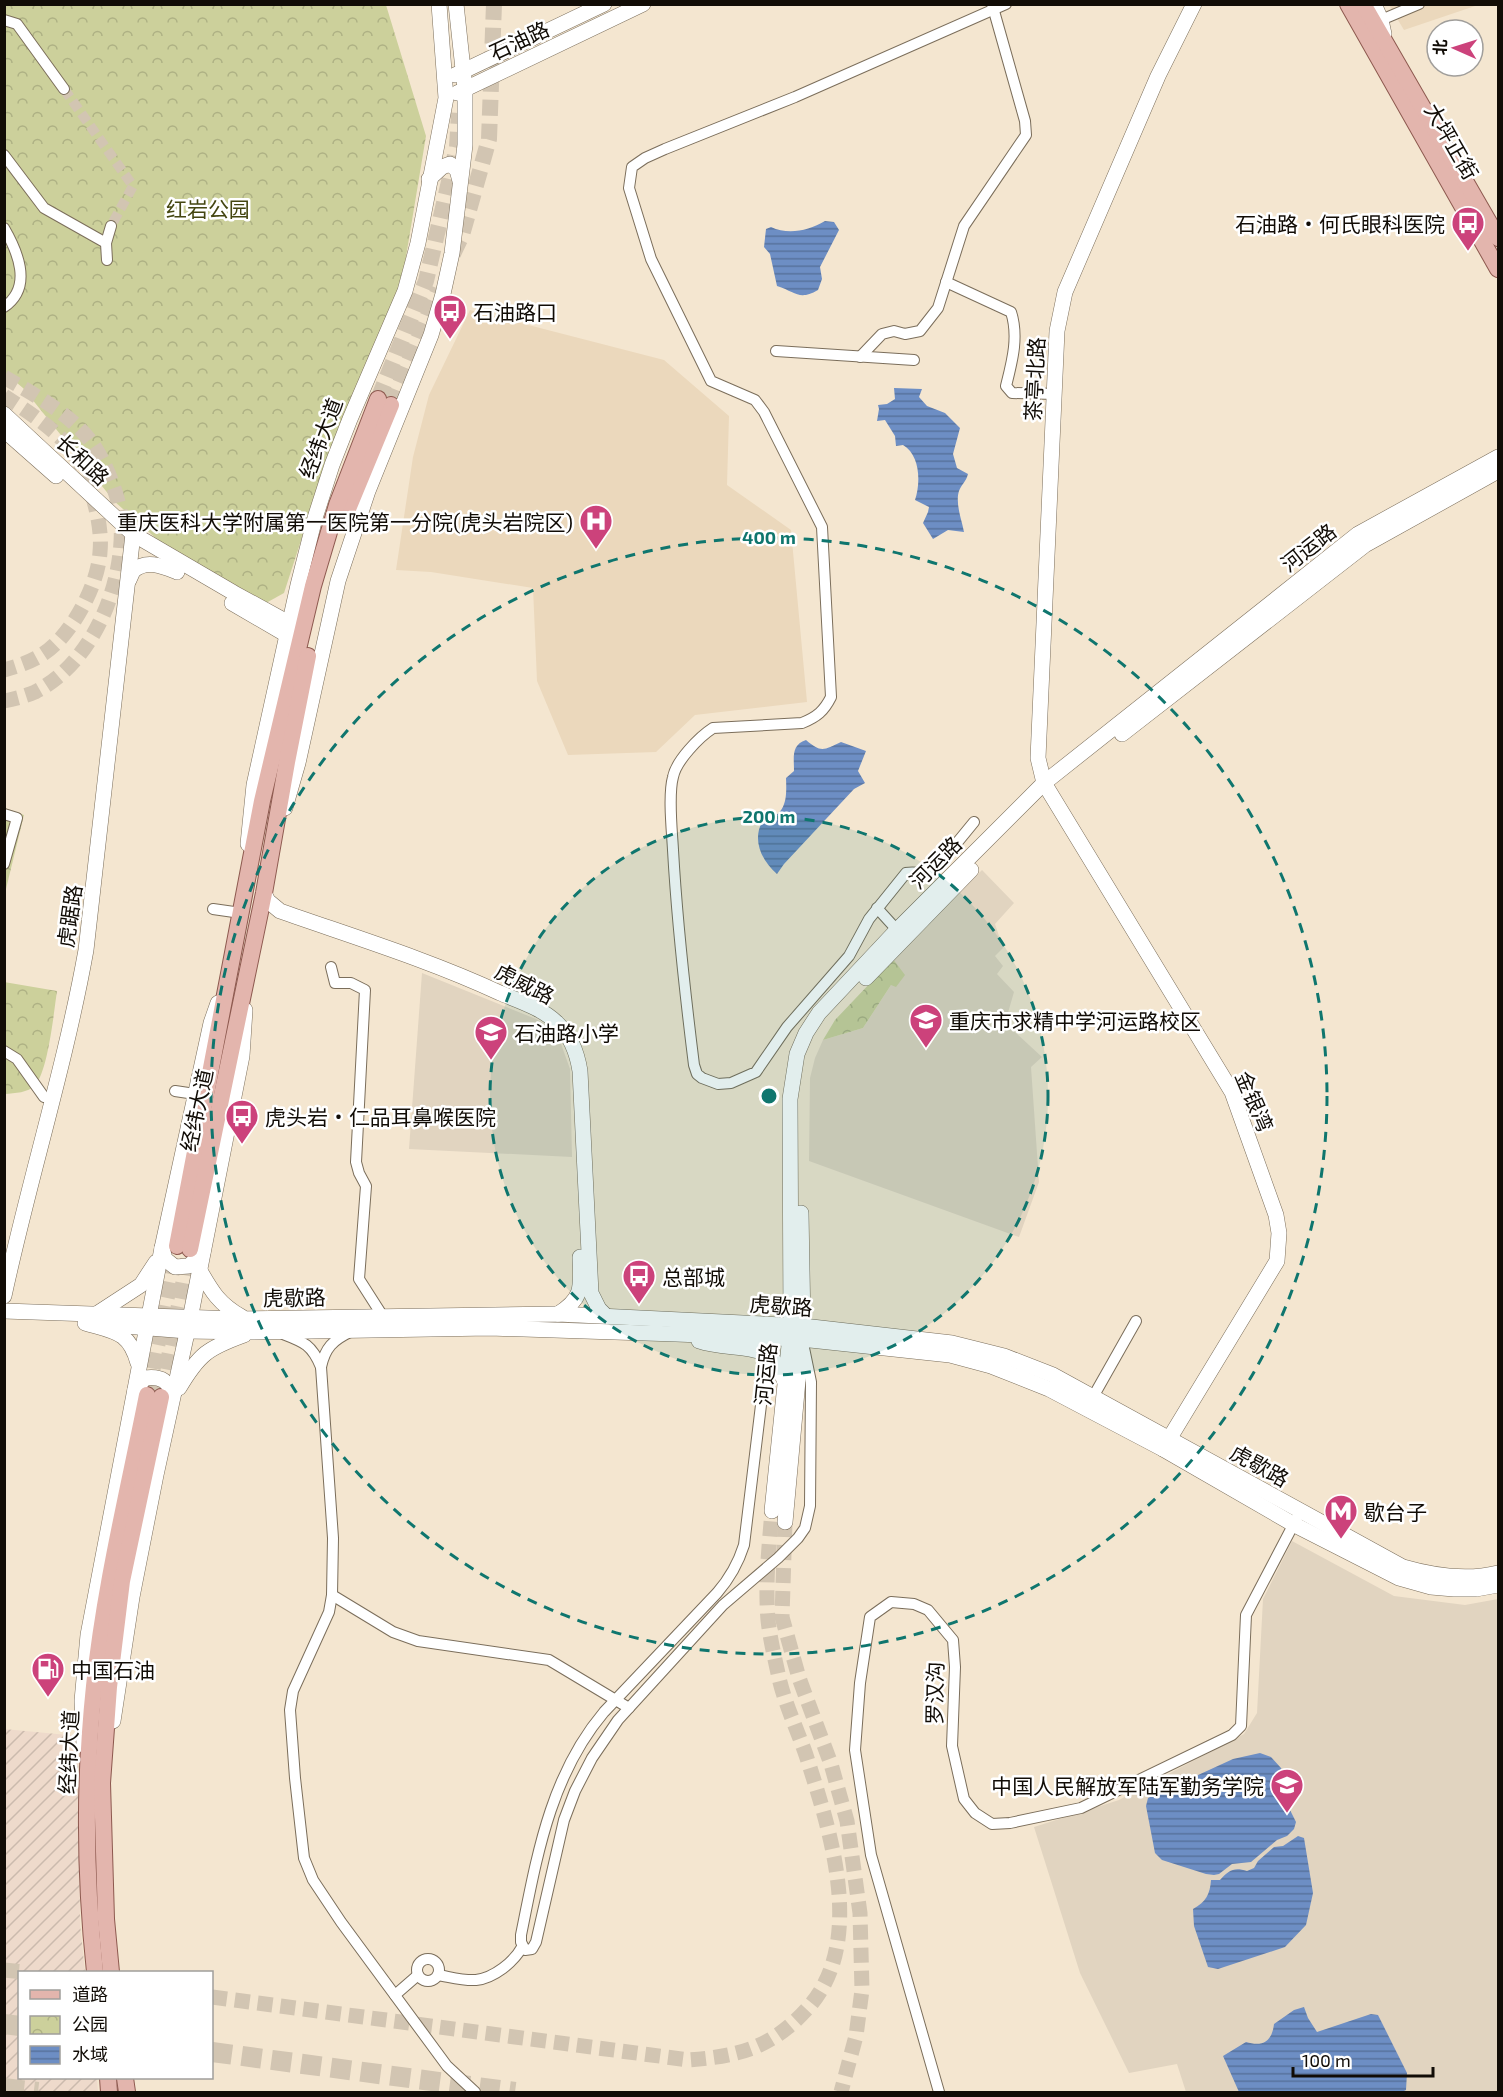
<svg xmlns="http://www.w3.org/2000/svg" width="1503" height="2097" viewBox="0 0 1503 2097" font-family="'Exo 2','Noto Sans SC',sans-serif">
<defs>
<pattern id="industrial-furrows" width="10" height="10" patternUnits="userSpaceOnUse" patternTransform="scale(1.5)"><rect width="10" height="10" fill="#eedacb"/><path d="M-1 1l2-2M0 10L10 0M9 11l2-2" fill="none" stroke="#cbbaad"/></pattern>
<pattern id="park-crowns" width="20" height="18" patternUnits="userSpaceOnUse" patternTransform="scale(1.5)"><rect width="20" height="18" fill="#ccd09b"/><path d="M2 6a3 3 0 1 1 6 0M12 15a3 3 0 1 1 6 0" fill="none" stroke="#aeb184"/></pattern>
<pattern id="water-rules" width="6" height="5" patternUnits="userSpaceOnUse" patternTransform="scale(1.5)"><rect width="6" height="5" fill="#6d8ec4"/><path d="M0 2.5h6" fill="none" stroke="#58729d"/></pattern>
</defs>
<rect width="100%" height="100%" fill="#f4e6d0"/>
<g fill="#ebd8bc">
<polygon points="1389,5 1478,5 1404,30"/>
<polygon points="470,310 664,360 729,416 727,485 791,530 807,702 695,715 656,752 568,755 537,681 533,588 431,572 396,570 413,457 429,395"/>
</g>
<polygon fill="url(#industrial-furrows)" points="4,1729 78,1736 80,1924 85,1972 20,1972 20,2078 97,2078 98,2092 5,2092"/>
<g fill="#e1d4c0">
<polygon points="982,870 1014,903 995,924 1003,948 995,956 1003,966 997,974 1014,992 1005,1023 1042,1057 1031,1067 1039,1182 1019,1237 809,1161 810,1078 815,1058 823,1040 863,1028 891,985 893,959"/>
<polygon points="422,973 536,1019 545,1024 560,1041 570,1069 572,1157 409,1149"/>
<polygon points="1292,1541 1394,1596 1465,1605 1498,1599 1498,2092 1186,2092 1177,2064 1129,2073 1080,1973 1034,1827 1119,1800 1244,1734 1257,1713 1263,1599"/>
</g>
<g fill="url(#park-crowns)">
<polygon points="4,5 386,5 426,136 399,299 329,454 284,593 266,603 160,542 114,501 23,388 5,373"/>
<polygon points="5,808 24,815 5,893"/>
<polygon points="893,959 905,975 896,987 891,985 863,1028 823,1040 835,1020"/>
<path d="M 4,982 L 57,991 C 54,1011 48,1072 35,1085 C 28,1093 15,1093 5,1094 Z"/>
</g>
<g fill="url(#water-rules)">
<path d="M 825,221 L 834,222 L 839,230 L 820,267 L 822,279 L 818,290 C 799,301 796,292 777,286 L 770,254 L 764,247 L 766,229 L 771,227 C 788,235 808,231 825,221 Z"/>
<path d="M 894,388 L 922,389 L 919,397 L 927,406 L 945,413 L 960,428 L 953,454 L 957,468 L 968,474 C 966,482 961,485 959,491 C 955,503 962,521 964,532 L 948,530 L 933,539 L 923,523 L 928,512 L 929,507 L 915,500 C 921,482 920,455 903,445 L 896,446 L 895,436 L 885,420 L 877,421 L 879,409 L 878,405 L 887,404 L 895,399 Z"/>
<path d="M 806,740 C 821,753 824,750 841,742 L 866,751 L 858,771 L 865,783 L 854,789 L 784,864 L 777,874 C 762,861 752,841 762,822 C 786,815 787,801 786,778 L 794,771 C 794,757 791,745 806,740 Z"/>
<polygon points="1260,1753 1271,1757 1281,1768 1287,1784 1288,1806 1296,1822 1294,1829 1287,1836 1277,1840 1251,1862 1232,1864 1219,1874 1214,1875 1206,1874 1162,1860 1155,1853 1146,1806 1148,1798 1233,1759"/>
<path d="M 1298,1836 L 1304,1838 L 1313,1893 L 1306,1925 L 1285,1947 L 1218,1969 L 1208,1967 L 1194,1926 L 1193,1909 C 1206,1902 1210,1894 1211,1880 L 1220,1880 C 1229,1870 1234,1867 1247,1871 L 1254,1868 L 1258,1861 L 1274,1847 L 1283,1846 Z"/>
<path d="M 1304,2007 L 1308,2018 L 1317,2032 L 1371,2014 L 1378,2015 L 1407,2073 L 1406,2090 L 1402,2092 L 1239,2092 L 1223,2056 L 1246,2042 C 1262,2047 1272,2042 1274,2024 L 1294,2010 Z"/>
</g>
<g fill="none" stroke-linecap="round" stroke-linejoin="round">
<polyline stroke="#d2c5b2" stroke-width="10" stroke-dasharray="10 5" stroke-linecap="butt" points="64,89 133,186 111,226"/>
<g stroke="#d2c5b2" stroke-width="15" stroke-dasharray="15 8" stroke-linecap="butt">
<path d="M 4,377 C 36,396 70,413 92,443 C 105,461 120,498 121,520 C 125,583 94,662 35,692 C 26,696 14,699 4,701"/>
<path d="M 4,396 C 27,411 60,432 75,455 C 90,480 103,523 100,552 C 98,586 71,636 43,654 C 31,662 18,666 4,670"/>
<polyline points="785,1522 782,1617 799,1678 831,1764 847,1821 860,1913 862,1990 856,2036 841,2092"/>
<polyline points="4,1970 24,1972"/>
<path d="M 212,1997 L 689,2060 C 739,2056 771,2048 806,2010 C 868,1944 830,1830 806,1755 C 797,1729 785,1704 779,1678 C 775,1659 770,1639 768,1620 C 765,1584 769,1547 772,1511"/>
</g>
<g stroke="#d2c5b2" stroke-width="16" stroke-dasharray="16 8" stroke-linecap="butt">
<polyline points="453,254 462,235 489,139 494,4"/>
<polyline points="378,399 426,281 457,147 459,113"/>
<polyline points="391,405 439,289"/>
<polyline points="148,1392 177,1246"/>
<polyline points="162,1393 189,1254"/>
</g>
<g stroke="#d2c5b2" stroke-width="20" stroke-dasharray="20 10" stroke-linecap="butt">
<polyline points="4,2024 20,2026"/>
<polyline points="212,2052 515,2092"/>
<polyline points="4,2088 38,2092"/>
</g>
<g stroke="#7b6e5b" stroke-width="12">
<g id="street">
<polyline points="4,20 17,24 64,89"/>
<polyline points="1381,20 1419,4"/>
<polyline points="4,155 44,208 106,243"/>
<path d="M 4,228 C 18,252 33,287 4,307"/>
<polyline points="107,260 106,243 111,226"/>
<path d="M 946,282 L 1011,312 C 1019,337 1012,362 1006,386 L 1012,393 L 1055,394"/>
<polyline points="776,351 914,360"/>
<polyline points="860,357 882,334 894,331 905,334 920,331 938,308 964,226 1026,135 1025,121 992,4"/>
<polyline points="4,814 17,818 4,864"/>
<path d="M 974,822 L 933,872 C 924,875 916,871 906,873 L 869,919 L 849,956 L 787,1027 L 756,1072 L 731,1083 L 718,1084 L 702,1078 L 697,1074 L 694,1065 C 685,993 677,922 673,850 C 672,831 668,795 673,777 C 676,761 699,737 713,728 L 802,723 C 817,717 824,711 831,697 L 822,527 L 764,412 L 755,400 L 711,381 L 651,259 L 629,188 L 632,167 L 645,158 L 665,149 L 795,97 L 1006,4"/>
<polyline points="877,908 897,930"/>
<polyline points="213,909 241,913"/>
<polyline points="331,967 335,983 351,983 365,990 356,1162 359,1173 366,1186 359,1279 382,1315"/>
<polyline points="4,1051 17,1059 44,1097"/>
<polyline points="175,1091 195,1094"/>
<path d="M 283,1334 C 304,1342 312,1345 321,1367 C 325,1348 333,1340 350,1332"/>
<path d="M 774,1359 L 766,1383 L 761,1405 L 744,1545 C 738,1564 730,1578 717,1593 L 604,1712 C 550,1776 537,1856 521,1935 L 521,1942 L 525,1950 L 532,1949 L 536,1942 L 564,1820 L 575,1791 L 592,1758 L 618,1720 L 723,1605 L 778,1558 L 798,1538 L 805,1528 L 810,1506 L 811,1382 L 804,1348"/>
<polyline points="321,1367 333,1538 332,1595 329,1612 293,1691 290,1710 295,1778 304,1858 313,1880 341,1922 447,2066 475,2092"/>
<polyline points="1093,1397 1136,1321"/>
<polyline points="332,1595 393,1632 418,1641 549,1660 629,1708"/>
<circle cx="428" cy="1970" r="11"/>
<path d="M 438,1975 C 450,1977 464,1981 476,1980 C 494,1978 514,1962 522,1947"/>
<polyline points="395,1995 418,1975"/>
<polyline points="939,2092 871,1855 855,1750 860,1683 870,1617 891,1602 914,1604 928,1610 953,1640 955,1667 952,1746 964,1799 975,1813 992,1824 1010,1823 1081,1808 1232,1735 1241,1726 1246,1615 1300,1512"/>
</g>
</g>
<g stroke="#7b6e5b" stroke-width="16">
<g id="secondary">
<polyline points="1374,4 1381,20 1384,34"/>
<polyline points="455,75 604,4"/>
<polyline points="457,93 643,4"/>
<polyline points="429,179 442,167 450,164 457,170 460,181"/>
<polyline points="4,414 133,534 234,593 289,623"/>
<polyline points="4,430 56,476"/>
<path d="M 129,580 L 133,571 C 146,559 162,566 177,572"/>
<polyline points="232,603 287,635"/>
<polyline points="1122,734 1365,545 1498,471"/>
<polyline points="285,808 298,763 338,581 368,491 431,335 443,294 452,253 465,145 465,88 456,4"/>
<polyline points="248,844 254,785 298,585 315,518 332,465 350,419 405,291 418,243 446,98 439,4"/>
<path d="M 264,893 L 268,901 L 280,911 C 354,937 429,960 500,993 C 519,1001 542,1008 557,1023 C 571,1036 577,1052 580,1071 L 591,1293 L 599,1309 L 605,1315"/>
<polyline points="866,978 971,870"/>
<polyline points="162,1248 165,1259 175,1267 189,1266 203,1252"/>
<path d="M 199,1269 C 212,1292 219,1304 242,1317"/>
<path d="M 4,1296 C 29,1180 65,1067 86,950 L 133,534"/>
<path d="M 4,1311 L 237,1319 L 558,1314 L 803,1326 L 952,1343 L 1004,1356 L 1053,1375 L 1403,1567 C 1434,1576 1466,1581 1498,1573"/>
<polyline points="98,1313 141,1285 156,1262"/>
<path d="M 558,1314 C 584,1298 581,1286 580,1257"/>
<path d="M 85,1323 C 115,1332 129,1331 138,1363"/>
<polyline points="100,1324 187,1331 252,1332 490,1328 676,1334 801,1339 950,1355 991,1366 1049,1389 1163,1449 1293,1524 1399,1578 1431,1587 1454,1589 1476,1589 1498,1585"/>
<path d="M 699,1341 C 734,1353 771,1337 784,1380"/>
<path d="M 179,1388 C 199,1354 208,1348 244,1335"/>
<path d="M 135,1390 L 145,1378 C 161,1376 171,1381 172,1398"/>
<polyline points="1163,1449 1277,1261 1279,1233 1276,1215 1232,1092 1044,783 1038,758 1057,331 1065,292 1158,76 1194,4"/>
<polyline points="772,1511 791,1326 790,1099 797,1054 806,1033 819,1013 897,930 1044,783 1358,534 1498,457"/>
<polyline points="785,1522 803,1326 801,1213"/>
<polyline points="113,1721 132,1597 156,1475 190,1319 242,1056 245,1010"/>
<polyline points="84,1745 82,1701 88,1635 162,1248 211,1023 218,1003"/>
</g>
</g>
<g stroke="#8d594f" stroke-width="18">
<g id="primary">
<polyline points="1348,4 1498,269"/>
<polyline points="1363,4 1498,238"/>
<polyline points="348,509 391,405"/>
<polyline points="177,1246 262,801 313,586 337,505 378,399"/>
<polyline points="190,1249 264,893 287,762 308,656"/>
<path d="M 95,1972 C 85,1878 84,1781 94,1686 C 104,1588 128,1491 147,1395"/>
<polyline points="111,1972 106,1919 102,1783 109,1687 122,1581 161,1397"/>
<polyline points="108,2078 109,2092"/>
<polyline points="125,2078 127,2092"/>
</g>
</g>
<use href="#street" stroke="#fff" stroke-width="10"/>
<use href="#secondary" stroke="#fff" stroke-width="15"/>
<use href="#primary" stroke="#e3b5ad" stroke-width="16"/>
</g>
<circle cx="769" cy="1096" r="279" fill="#0f766e" fill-opacity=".12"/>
<g fill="none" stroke="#0f766e" stroke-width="3" stroke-dasharray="10 8">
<circle cx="769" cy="1096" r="279"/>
<circle cx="769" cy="1096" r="558"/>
</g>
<defs>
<g id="bus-pin" transform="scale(1.725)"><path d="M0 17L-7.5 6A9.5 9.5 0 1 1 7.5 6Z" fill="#cc427b" stroke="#fff"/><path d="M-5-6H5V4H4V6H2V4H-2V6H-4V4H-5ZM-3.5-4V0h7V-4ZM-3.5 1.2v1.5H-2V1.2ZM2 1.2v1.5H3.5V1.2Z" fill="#fff"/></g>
<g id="hospital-pin" transform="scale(1.725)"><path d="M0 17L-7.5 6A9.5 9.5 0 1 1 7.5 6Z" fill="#cc427b" stroke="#fff"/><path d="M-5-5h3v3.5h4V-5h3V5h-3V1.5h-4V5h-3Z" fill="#fff"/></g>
<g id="school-pin" transform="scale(1.725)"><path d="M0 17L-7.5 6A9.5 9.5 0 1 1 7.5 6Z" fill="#cc427b" stroke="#fff"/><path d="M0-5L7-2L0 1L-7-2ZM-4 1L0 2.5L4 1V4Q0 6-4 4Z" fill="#fff"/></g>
<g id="metro-pin" transform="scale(1.725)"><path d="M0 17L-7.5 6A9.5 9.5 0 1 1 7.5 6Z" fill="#cc427b" stroke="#fff"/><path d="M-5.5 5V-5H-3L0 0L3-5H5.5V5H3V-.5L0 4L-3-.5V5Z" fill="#fff"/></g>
<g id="fuel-pin" transform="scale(1.725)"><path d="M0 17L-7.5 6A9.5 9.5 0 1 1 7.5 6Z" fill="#cc427b" stroke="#fff"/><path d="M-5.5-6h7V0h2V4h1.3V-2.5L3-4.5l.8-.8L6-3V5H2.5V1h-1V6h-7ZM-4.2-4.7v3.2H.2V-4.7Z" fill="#fff"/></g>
<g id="university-pin" transform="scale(1.725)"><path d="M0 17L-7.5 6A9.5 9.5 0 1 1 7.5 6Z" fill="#cc427b" stroke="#fff"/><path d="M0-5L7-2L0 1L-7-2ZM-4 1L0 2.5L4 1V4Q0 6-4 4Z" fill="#fff"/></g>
</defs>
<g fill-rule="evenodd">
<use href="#bus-pin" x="1468" y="223"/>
<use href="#bus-pin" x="450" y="311"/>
<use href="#hospital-pin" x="596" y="521"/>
<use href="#school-pin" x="926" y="1020"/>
<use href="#school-pin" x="491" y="1032"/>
<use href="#bus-pin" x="242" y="1116"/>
<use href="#bus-pin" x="639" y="1276"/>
<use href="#metro-pin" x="1341" y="1511"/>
<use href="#fuel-pin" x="48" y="1669"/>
<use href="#university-pin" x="1287" y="1785"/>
</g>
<g text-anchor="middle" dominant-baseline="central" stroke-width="5" stroke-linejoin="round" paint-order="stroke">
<g font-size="21" fill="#110c06" stroke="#fff">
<text transform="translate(519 40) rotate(-25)">石油路</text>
<text transform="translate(1452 141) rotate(60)">大坪正街</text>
<text transform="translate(1034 379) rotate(-87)">茶亭北路</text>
<text transform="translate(320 438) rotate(-69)">经纬大道</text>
<text transform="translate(83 459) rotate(43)">长和路</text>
<text transform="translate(1308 547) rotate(-38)">河运路</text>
<text transform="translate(935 862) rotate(-45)">河运路</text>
<text transform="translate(69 916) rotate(-82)">虎踞路</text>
<text transform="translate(525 983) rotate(27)">虎威路</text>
<text transform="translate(1255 1101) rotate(67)">金银湾</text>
<text transform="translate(196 1110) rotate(-78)">经纬大道</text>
<text transform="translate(294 1297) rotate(-1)">虎歇路</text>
<text transform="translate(781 1305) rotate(4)">虎歇路</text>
<text transform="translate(765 1374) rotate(-84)">河运路</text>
<text transform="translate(1260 1465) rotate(29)">虎歇路</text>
<text transform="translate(934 1693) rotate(-89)">罗汉沟</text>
<text transform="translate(68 1752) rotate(-87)">经纬大道</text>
</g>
<g font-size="21" fill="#444611" stroke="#fff">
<text x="208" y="208">红岩公园</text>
</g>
<g font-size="21" fill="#110c06" stroke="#fff" text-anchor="start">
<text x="1445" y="223" text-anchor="end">石油路‧何氏眼科医院</text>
<text x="473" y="311">石油路口</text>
<text x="573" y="521" text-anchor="end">重庆医科大学附属第一医院第一分院(虎头岩院区)</text>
<text x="949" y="1020">重庆市求精中学河运路校区</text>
<text x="514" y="1032">石油路小学</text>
<text x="265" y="1116">虎头岩‧仁品耳鼻喉医院</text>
<text x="662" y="1276">总部城</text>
<text x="1364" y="1511">歇台子</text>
<text x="71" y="1669">中国石油</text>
<text x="1264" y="1785" text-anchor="end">中国人民解放军陆军勤务学院</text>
</g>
</g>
<circle cx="769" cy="1096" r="9" fill="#0f766e" stroke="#fff" stroke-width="3"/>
<g font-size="18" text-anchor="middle" font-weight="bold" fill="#0f766e" stroke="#fff" stroke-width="5" stroke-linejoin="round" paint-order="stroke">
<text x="769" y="544">400 m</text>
<text x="769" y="823">200 m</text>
</g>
<rect width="1503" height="2097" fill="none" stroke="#110c06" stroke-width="12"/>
<rect x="18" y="1971" width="195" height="108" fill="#ffffff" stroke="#a09e9b" stroke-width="1.5"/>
<rect x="30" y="1990" width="30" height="9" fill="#e3b5ad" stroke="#a09e9b" stroke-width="1.5"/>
<text x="72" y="2001" font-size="18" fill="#110c06">道路</text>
<rect x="30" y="2016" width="30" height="18" fill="url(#park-crowns)" stroke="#a09e9b" stroke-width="1.5"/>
<text x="72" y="2031" font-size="18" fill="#110c06">公园</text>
<rect x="30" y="2046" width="30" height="18" fill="url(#water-rules)" stroke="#a09e9b" stroke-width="1.5"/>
<text x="72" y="2061" font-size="18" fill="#110c06">水域</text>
<g transform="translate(1455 48) rotate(273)"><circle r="28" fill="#ffffff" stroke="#a09e9b" stroke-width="1.5"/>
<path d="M0-4.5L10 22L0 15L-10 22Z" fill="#cc427b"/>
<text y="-9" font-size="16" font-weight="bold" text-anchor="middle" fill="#110c06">北</text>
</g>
<path d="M1293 2067v9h140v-9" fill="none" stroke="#110c06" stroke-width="3"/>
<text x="1302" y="2067" font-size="18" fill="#110c06" stroke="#ffffff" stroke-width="4.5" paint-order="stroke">100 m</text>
</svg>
